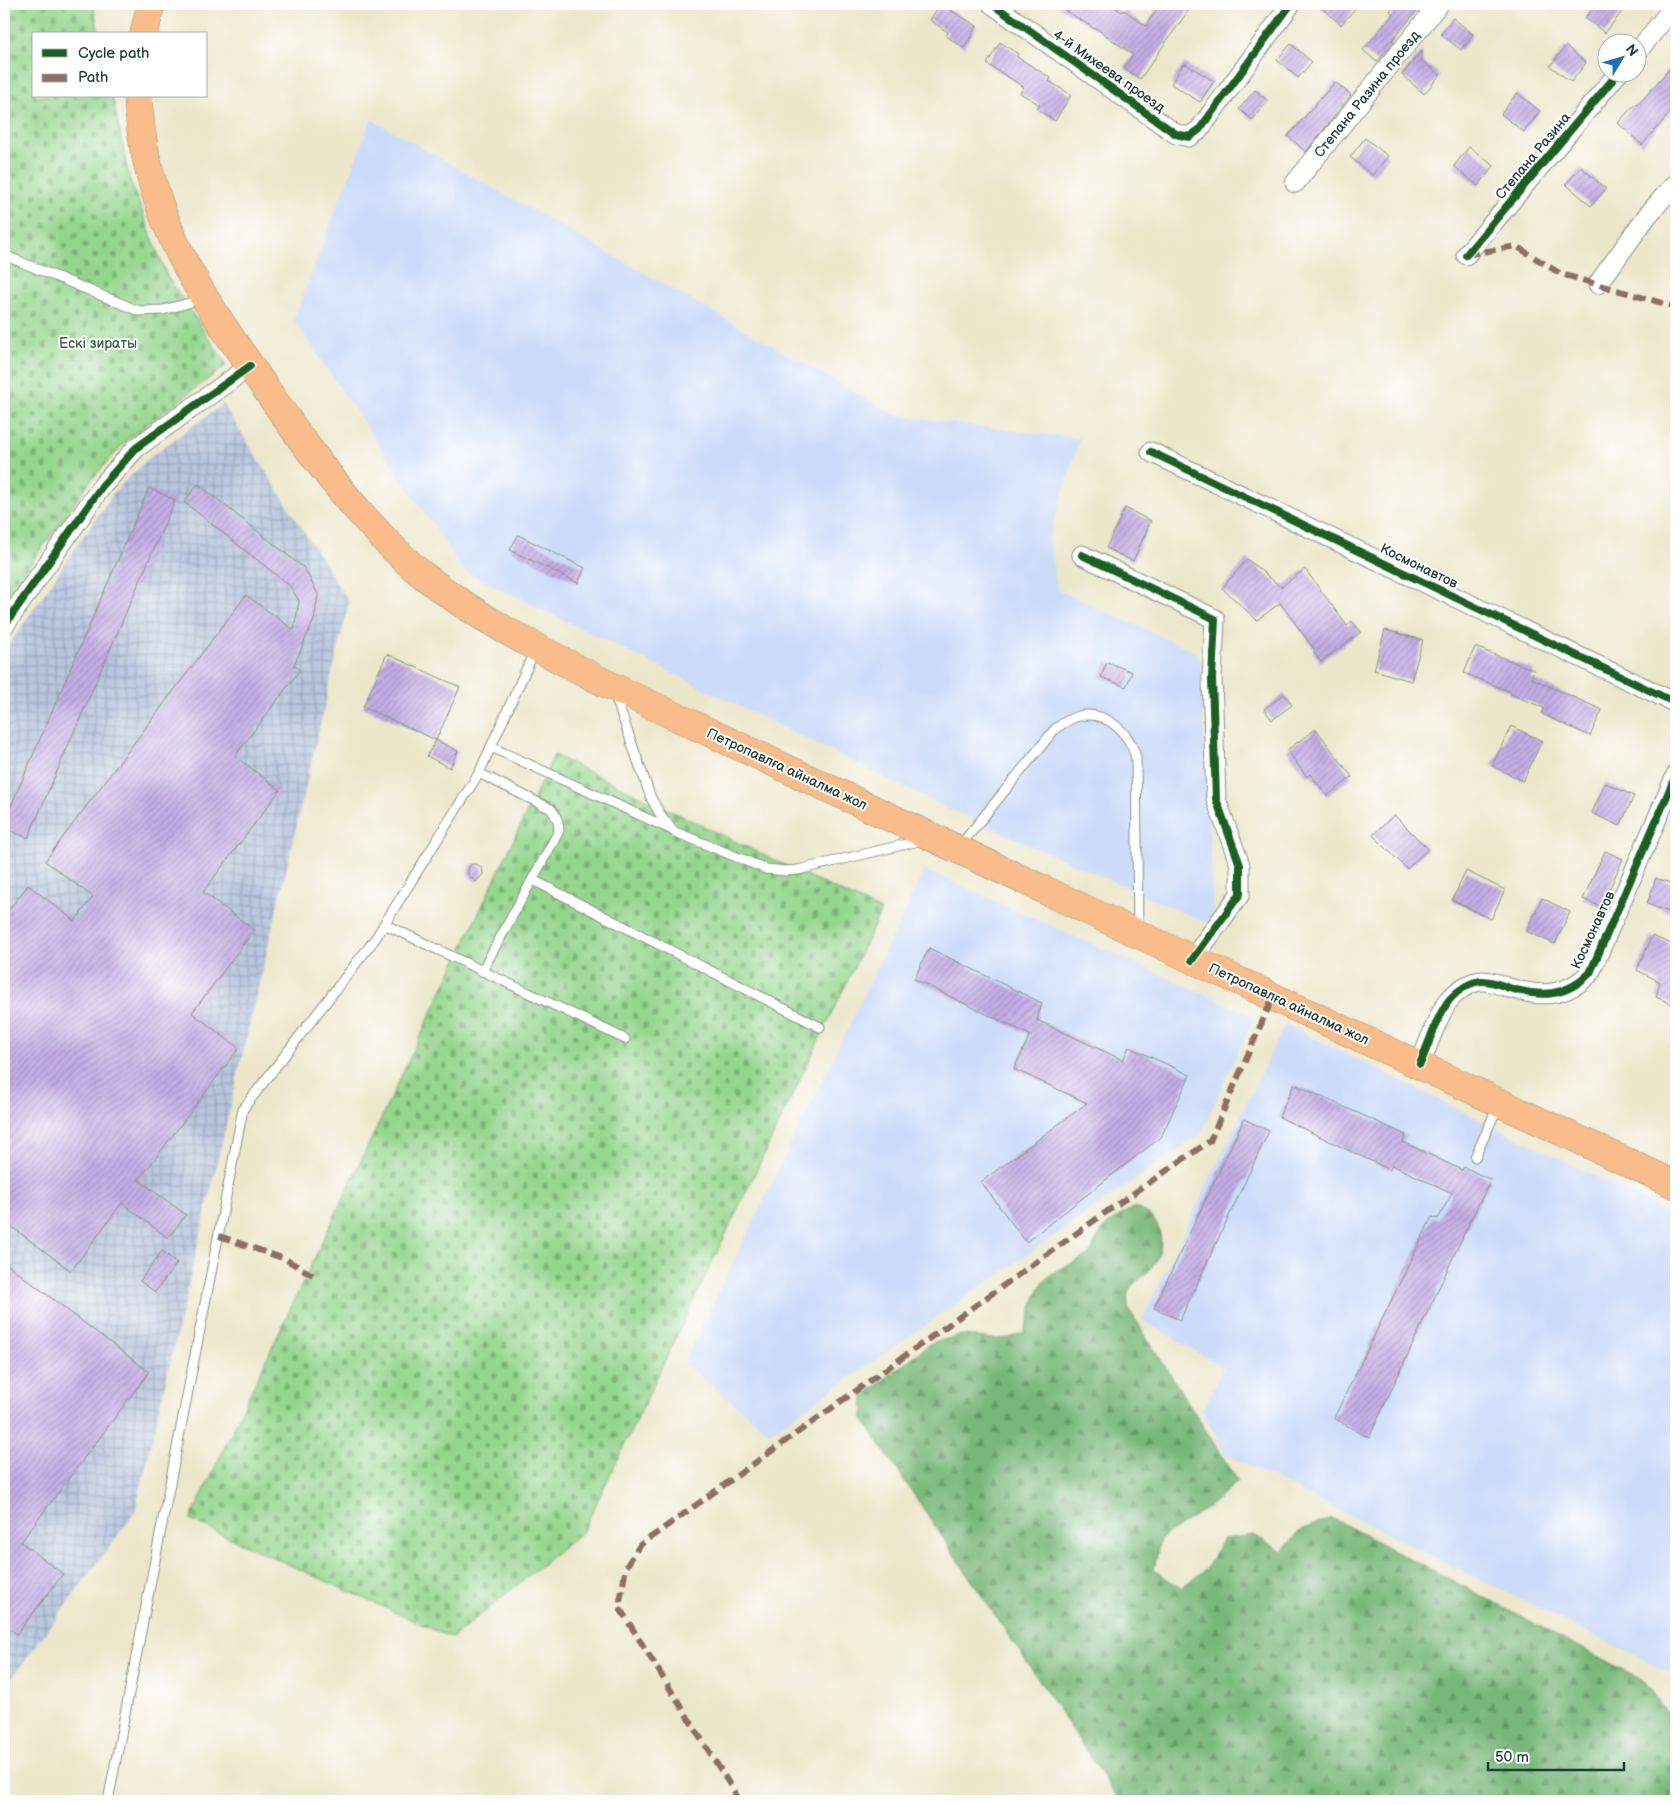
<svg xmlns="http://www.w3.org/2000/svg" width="1680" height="1805" viewBox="0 0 1680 1805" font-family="'Balsamiq Sans',sans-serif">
<defs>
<pattern id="industrial-grid" width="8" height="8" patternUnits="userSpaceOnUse" patternTransform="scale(1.25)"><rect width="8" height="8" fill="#b8c5de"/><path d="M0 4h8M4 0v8" fill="none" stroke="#95a1b5"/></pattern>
<pattern id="forest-firs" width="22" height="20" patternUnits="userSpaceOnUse" patternTransform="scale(1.25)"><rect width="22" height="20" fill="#78b779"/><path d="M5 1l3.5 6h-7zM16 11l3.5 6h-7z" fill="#629664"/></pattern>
<pattern id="cemetery-stones" width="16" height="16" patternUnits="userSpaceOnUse" patternTransform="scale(1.25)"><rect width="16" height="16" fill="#95d68e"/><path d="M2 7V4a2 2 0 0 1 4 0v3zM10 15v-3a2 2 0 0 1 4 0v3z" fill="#79af75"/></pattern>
<pattern id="building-hatch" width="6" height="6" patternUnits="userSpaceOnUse" patternTransform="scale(1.25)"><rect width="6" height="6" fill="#c5aee6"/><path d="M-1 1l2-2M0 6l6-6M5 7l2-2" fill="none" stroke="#9f8fbb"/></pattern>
</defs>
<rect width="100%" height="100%" fill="#fff"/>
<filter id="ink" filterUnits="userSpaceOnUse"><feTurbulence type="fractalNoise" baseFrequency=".02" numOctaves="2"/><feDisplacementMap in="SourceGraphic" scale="10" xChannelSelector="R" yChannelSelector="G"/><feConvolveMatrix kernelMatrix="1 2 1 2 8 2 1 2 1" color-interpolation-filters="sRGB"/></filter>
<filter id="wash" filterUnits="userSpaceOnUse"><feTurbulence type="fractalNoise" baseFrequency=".0096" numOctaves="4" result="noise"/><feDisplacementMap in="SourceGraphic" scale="20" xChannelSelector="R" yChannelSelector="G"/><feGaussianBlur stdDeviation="1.12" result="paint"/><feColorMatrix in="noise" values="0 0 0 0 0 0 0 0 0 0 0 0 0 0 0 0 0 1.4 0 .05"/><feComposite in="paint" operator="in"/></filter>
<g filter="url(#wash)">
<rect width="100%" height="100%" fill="#ece7cb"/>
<g fill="#ccdbfa">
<polygon points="371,119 897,416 1080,439 1048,540 1058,590 1200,654 1214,926 949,809 464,571 294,320"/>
<polygon points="925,870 1254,1016 1201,1134 770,1433 684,1363"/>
<polygon points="1285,1024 1676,1216 1676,1676 1225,1454 1202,1410 1224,1368 1142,1320"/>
</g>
<polygon fill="url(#industrial-grid)" points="223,404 349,602 135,1512 4,1689 4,652 114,492 150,457"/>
<path fill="url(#forest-firs)" stroke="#4c7a56" d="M 1134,1207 C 1162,1217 1168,1242 1152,1267 C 1147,1276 1132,1281 1128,1292 C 1127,1297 1128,1303 1128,1308 L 1238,1481 L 1214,1503 L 1160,1539 L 1154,1570 L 1181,1588 L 1207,1568 L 1223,1539 L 1254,1535 L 1281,1551 L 1303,1529 L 1332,1518 L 1643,1680 L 1676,1725 L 1676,1801 L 1120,1801 L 863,1419 L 864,1395 L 931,1343 L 962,1335 L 994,1339 L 1009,1338 L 1024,1332 C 1033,1313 1033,1290 1049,1276 C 1061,1265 1078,1264 1090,1253 C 1094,1249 1095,1241 1098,1236 C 1107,1222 1121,1215 1134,1207 Z"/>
<g fill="url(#cemetery-stones)" stroke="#5a8a61">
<polygon points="4,4 93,4 99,34 34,34 34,96 112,96 130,181 167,276 227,365 129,438 92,479 4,600"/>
<polygon points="554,755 881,911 583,1531 452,1638 190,1520"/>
</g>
<g id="blocks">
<g fill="url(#building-hatch)">
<polygon points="940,4 977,26 964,48 946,36 948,32 930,20"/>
<polygon points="1055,4 1110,4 1122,12 1124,10 1146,26 1160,4 1193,4 1140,79 1124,68 1133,55 1096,28 1095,29"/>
<polygon points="1317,4 1359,4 1341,25"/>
<polygon points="1396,4 1423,4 1392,40 1394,42 1377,62 1363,50 1393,14 1390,11"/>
<polygon points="1596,4 1628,4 1605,33 1585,18"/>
<polygon points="1453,18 1473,34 1461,50 1441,34"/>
<polygon points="1000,42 1018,54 1017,57 1051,78 1049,81 1071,95 1055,121 1037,109 1040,105 1020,93 1024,87 987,64"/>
<polygon points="1291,44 1312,62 1298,78 1277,60"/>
<polygon points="1566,46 1586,63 1571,82 1550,66"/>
<polygon points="1422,50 1422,61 1440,75 1424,94 1402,75"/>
<polygon points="1676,61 1676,106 1642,145 1618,123 1636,103 1638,105"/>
<polygon points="1184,63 1214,81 1200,102 1171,84"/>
<polygon points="1335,82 1351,95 1306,152 1288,136"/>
<polygon points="1255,90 1268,101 1252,120 1239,109"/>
<polygon points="1517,93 1540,111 1524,132 1501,114"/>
<polygon points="1365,138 1388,156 1373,176 1350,157"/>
<polygon points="1469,147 1494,166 1478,186 1454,166"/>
<polygon points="1581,167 1606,189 1591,206 1566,184"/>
<polygon points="198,484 304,568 318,594 314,620 294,665 300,670 235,756 280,790 203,892 254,930 192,1013 239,1048 139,1180 186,1215 168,1238 122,1203 71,1271 4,1221 4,916 28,885 75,921 93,897 45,861 246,595 294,630 299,601 290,586 184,502"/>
<polygon points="149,488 175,500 28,838 4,828 4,822"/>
<polygon points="1125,508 1151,521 1133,561 1106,548"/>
<polygon points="518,535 585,568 578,583 510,550"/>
<polygon points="1247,559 1281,587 1305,569 1347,626 1352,621 1361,632 1321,662 1313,652 1315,650 1280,603 1257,620 1222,588"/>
<polygon points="1385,630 1423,640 1411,681 1374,670"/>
<polygon points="1475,647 1534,670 1531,678 1602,710 1590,736 1542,714 1544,708 1510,694 1511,692 1464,673"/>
<polygon points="387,654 460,687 436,740 363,707"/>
<polygon points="1107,662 1132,672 1126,687 1101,677"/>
<polygon points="1284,694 1292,705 1272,720 1264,709"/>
<polygon points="1511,726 1542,741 1523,781 1492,766"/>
<polygon points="1316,729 1352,777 1327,796 1310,774 1307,777 1287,750"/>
<polygon points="436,740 458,751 450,768 427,756"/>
<polygon points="1605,783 1634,796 1620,826 1592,813"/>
<polygon points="1394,815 1428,849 1407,869 1373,835"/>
<polygon points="1605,851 1623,859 1601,907 1583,899"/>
<polygon points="471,864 477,864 482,868 483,874 476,882 468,875 468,869"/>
<polygon points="1466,871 1505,890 1491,919 1452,900"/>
<polygon points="1656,878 1676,885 1676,893 1669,912 1647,904"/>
<polygon points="1542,898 1570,912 1555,944 1526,931"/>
<polygon points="1652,936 1676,946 1676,1006 1656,997 1660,982 1637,970"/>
<polygon points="929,948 1042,1003 1037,1020 1123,1060 1129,1047 1190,1075 1161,1137 1026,1242 981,1182 1087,1103 1014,1069 1030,1035 914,979"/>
<polygon points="1294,1084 1406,1135 1403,1142 1462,1170 1464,1167 1491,1180 1470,1221 1369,1438 1334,1418 1432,1217 1438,1219 1452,1193 1392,1165 1390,1170 1279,1117"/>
<polygon points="1244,1119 1269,1131 1180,1320 1154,1308"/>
<polygon points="162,1251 177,1263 155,1292 140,1281"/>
<polygon points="4,1262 149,1372 21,1542 63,1574 17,1634 4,1624"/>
</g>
</g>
</g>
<g filter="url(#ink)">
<use href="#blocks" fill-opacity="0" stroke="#869280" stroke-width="1"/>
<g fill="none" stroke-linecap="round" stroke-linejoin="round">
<g stroke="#869280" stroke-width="11">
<g id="lane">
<polyline points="4,255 139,311 163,310 203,299"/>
<polyline points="614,693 651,798 660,814 673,831 766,869 786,871 798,870 923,840"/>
<polyline points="491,747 670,829"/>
<path d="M 479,773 L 551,809 C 557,816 559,822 559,831 L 482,971"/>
<path d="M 959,847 L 1055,729 C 1062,724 1070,718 1079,716 C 1106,710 1130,733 1136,758 L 1138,929"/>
<polyline points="533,880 820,1027"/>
<polyline points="384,924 625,1039"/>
<polyline points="1475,1157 1499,1104"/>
<polyline points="108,1801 243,1109 375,939 479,773 535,650"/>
</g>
</g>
<g stroke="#869280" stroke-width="21">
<g id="street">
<polyline points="992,4 1176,134 1189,137 1199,130 1291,4"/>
<polyline points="1638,51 1676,4"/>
<polyline points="1295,183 1439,4"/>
<polyline points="1466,255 1619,72"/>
<polyline points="1598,284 1647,216 1676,183"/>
<polyline points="1151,452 1676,703"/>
<polyline points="1082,555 1215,619 1212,678 1216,799 1240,865 1240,894 1192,960"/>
<polyline points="4,626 102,486 136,448 250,366"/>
<path d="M 1420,1064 C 1428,1046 1438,1013 1450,999 C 1458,990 1471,981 1483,981 C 1492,981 1501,985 1509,988 C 1540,997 1565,998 1590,973 L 1676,775"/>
</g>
</g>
<g stroke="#869280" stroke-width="29">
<g id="highway">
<polyline points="144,34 151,4"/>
<path d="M 138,96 C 140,144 152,190 171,234 C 193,285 226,331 257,376 C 290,424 323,471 362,515 C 381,536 401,558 424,576 C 481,621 547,653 611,686 L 1138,934 L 1676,1185"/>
</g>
</g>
<use href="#lane" stroke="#fff" stroke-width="9"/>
<use href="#street" stroke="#fff" stroke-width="19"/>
<use href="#highway" stroke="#f9bc8a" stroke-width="28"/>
<g stroke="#8d6e63" stroke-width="6" stroke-dasharray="12 6" stroke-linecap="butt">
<polyline points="1466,255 1516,246 1561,274 1676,307"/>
<polyline points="219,1236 285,1259 318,1278"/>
<polyline points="740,1801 619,1607 626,1567 640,1545 1109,1210 1210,1141 1273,997"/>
</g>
<g stroke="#fff" stroke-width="11">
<g id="cycleway">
<polyline points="992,4 1176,134 1189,137 1199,130 1291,4"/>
<polyline points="1466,255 1619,72"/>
<polyline points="1151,452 1676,703"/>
<polyline points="1082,555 1215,619 1212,678 1216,799 1240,865 1240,894 1192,960"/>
<polyline points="4,626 102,486 136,448 250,366"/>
<path d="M 1420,1064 C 1428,1046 1438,1013 1450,999 C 1458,990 1471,981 1483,981 C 1492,981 1501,985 1509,988 C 1540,997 1565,998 1590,973 L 1676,775"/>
</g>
</g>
<use href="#cycleway" stroke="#1b5e20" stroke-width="8"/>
</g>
</g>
<g text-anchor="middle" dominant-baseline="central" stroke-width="4" stroke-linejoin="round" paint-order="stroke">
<g font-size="14" fill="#1f3d34" stroke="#fff">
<text transform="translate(1109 71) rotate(35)">4-й Михеева проезд</text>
<text transform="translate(1367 94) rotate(-51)">Степана Разина проезд</text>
<text transform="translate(1533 156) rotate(-50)">Степана Разина</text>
<text transform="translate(1419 566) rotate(26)">Космонавтов</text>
<text transform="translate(787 769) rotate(25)">Петропавлға айналма жол</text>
<text transform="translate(1593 930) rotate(-65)">Космонавтов</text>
<text transform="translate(1289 1004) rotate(25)">Петропавлға айналма жол</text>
</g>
<g font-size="14" fill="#3c634a" stroke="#fff">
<text x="98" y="343">Ескі зираты</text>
</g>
</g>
<rect width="1680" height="1805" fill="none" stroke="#fff" stroke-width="20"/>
<rect x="32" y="32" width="175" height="65" fill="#ffffff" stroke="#a5b1ae"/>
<rect x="42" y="49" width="25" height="8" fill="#1b5e20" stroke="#a5b1ae"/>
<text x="78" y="58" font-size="15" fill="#1f3d34">Cycle path</text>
<rect x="42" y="74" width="25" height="8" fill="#8d6e63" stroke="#a5b1ae"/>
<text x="78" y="82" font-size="15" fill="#1f3d34">Path</text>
<g transform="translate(1622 58) rotate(52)"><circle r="24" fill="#ffffff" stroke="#a5b1ae"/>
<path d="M0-4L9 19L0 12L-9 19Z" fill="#1f6fb2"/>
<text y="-8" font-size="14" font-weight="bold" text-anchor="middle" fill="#1f3d34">N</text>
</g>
<path d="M1488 1762v8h136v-8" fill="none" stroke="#1f3d34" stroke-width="2.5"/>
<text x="1495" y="1762" font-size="15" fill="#1f3d34" stroke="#ffffff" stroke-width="4" paint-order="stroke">50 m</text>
</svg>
